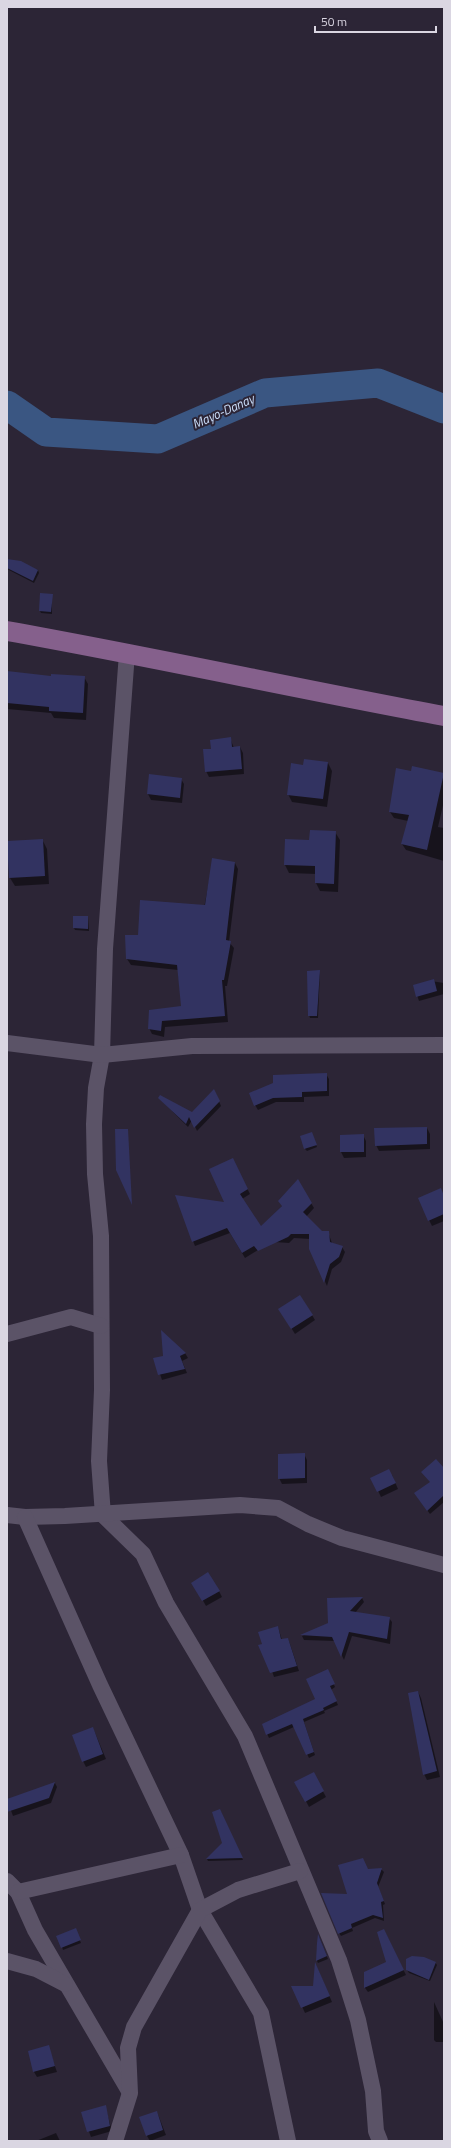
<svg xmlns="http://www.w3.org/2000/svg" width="451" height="2148" viewBox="0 0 451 2148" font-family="'Titillium Web',sans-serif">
<rect width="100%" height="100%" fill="#2c2536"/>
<g fill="#0007">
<polygon points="7,561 38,570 39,573 34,583 7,569"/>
<polygon points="52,594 52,614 41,613 40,611"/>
<polygon points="7,672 52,677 84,677 88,684 86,720 54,718 51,713 7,709"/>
<polygon points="230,738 234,748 240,747 243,753 244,774 209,777 206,771 213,750"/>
<polygon points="328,763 332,771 327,807 292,802 288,794"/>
<polygon points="413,768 444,774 444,801 438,827 444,828 444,861 406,850 402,844 408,821 394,818 390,812"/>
<polygon points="150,776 181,779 184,784 182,803 151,800 148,794"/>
<polygon points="335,832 340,840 338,892 320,891 316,883 316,874 289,873 285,865 310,841"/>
<polygon points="43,841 47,849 49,884 15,886 10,878 8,842"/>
<polygon points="213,860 235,863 238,869 229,942 234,948 227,986 225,986 228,1022 165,1027 164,1037 152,1034 149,1028 182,1007 178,970 131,965 127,959 139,936 204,908"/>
<polygon points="88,917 89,931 75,930 74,928"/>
<polygon points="320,971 318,1018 310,1018 309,1015"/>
<polygon points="431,981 444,983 444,994 419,1001 414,986"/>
<polygon points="326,1074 329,1079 329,1096 304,1097 304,1102 276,1102 258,1110 255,1105"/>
<polygon points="216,1094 221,1106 197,1131 192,1120 188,1127 159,1098 192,1113"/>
<polygon points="427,1128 430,1134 430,1149 379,1151 376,1145"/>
<polygon points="363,1135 366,1141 366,1157 344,1158 341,1152 341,1136"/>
<polygon points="313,1136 317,1147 307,1151 305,1149"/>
<polygon points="235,1164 250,1194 242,1199 261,1228 282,1206 298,1181 314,1208 306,1217 321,1232 328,1232 332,1243 342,1247 345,1252 341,1262 332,1269 327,1286 310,1249 310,1239 294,1238 289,1243 260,1241 263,1247 245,1258 230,1233 195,1246 193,1241 226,1203"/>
<polygon points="444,1196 444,1221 432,1226 429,1220"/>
<polygon points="283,1315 312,1315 315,1320 295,1334"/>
<polygon points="185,1353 188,1358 182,1361 187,1373 162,1380 155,1359"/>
<polygon points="304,1454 307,1460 307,1483 282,1484 279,1478"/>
<polygon points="444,1469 444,1502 430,1514 418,1498"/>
<polygon points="392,1475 398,1489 381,1497 372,1478"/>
<polygon points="193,1583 219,1591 222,1597 206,1606"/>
<polygon points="362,1598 364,1602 355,1613 389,1618 392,1622 390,1644 352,1636 344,1660 335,1641 304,1640 302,1636 329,1623"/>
<polygon points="278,1627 282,1640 288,1639 290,1644 299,1671 274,1677 263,1645"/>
<polygon points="329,1674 335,1687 331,1690 338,1705 324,1711 325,1713 304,1722 315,1755 309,1758 294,1727 269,1738 263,1725 316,1700"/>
<polygon points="418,1692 421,1698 440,1777 427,1780 424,1774"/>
<polygon points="93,1728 106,1759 86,1767 83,1761"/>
<polygon points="316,1778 326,1797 309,1807 296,1782"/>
<polygon points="55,1783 57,1787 51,1803 13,1816 7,1800"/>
<polygon points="221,1812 243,1860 208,1861 207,1859 223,1843"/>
<polygon points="368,1870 382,1870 384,1872 378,1887 385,1904 383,1905 384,1921 375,1918 352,1928 353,1931 341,1936 339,1933"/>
<polygon points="77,1932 81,1943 63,1950 62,1947"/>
<polygon points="386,1934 406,1975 368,1992 365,1988 365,1973 388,1963"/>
<polygon points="319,1937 328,1959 318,1963 317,1961"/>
<polygon points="435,1962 437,1965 430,1981 409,1973 407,1970"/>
<polygon points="316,1965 332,2002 305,2013 293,1987 314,1987"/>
<polygon points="434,2002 444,2024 444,2042 436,2042 434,2040"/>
<polygon points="48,2046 57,2072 37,2077 34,2072"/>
<polygon points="105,2106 112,2131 91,2137 82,2113"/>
<polygon points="157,2112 166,2135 150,2141 147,2136"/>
<polygon points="56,2133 60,2141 36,2141"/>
</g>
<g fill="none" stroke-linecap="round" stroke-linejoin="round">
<polyline stroke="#3a5682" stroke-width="29" points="7,405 46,432 158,439 265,393 378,383 444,409"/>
</g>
<g fill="#323361">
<polygon points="7,559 21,561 38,570 33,581 7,568"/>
<polygon points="40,593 53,594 51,612 39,611"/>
<polygon points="7,671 51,676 51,674 85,676 83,713 49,711 49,707 7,703"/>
<polygon points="231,737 232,747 240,746 242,769 205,772 203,749 211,749 210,740"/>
<polygon points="304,759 328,762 323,799 287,795 291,763 303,765"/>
<polygon points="412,766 444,773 427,850 401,844 409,815 389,812 396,768 411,771"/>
<polygon points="149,774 182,778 180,798 147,794"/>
<polygon points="310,830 336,831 334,884 315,883 315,866 284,865 285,839 309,840"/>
<polygon points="43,839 45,876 9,878 7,841"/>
<polygon points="212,858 235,862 226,940 231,941 224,980 222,980 225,1016 162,1021 161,1031 148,1029 149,1010 181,1006 177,965 126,959 125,935 138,935 140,900 205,905"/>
<polygon points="73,916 88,916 88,929 73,928"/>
<polygon points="320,970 317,1016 308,1016 307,971"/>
<polygon points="434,979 437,991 416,997 413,985"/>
<polygon points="327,1073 327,1091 302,1092 302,1097 273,1098 254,1106 249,1093 273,1083 273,1075"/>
<polygon points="214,1089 220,1101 194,1128 189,1117 186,1124 158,1098 160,1095 192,1112"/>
<polygon points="427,1127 427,1144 375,1146 374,1128"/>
<polygon points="115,1129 128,1129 132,1205 116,1170"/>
<polygon points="312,1132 317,1145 304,1149 300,1136"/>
<polygon points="364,1134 364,1152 340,1152 340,1135"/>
<polygon points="233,1158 248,1189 240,1194 261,1226 282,1206 278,1201 298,1179 312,1203 303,1212 322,1231 329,1231 330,1242 343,1246 339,1257 330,1264 324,1283 309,1249 309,1234 291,1234 288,1237 258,1251 254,1246 242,1253 227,1228 192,1242 175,1195 224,1202 209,1169"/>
<polygon points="441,1188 444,1196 444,1214 428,1221 418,1198"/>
<polygon points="300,1295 313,1315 291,1329 278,1309"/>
<polygon points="161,1330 186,1353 180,1356 185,1369 158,1375 153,1358 163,1356"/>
<polygon points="305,1453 305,1478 278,1479 278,1454"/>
<polygon points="436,1459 444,1468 444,1497 443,1496 427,1511 414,1493 430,1482 421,1472"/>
<polygon points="389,1469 396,1483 377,1492 370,1478"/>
<polygon points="208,1572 220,1591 202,1601 191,1583"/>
<polygon points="363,1597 350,1611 390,1617 387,1639 349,1632 341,1657 332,1637 300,1635 328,1623 327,1598"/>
<polygon points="278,1626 281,1639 288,1638 297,1666 270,1673 258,1645 262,1644 258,1632"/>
<polygon points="328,1669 335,1684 330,1686 337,1701 323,1708 324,1710 303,1719 314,1752 306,1755 292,1724 266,1735 262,1724 315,1699 306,1679"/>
<polygon points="418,1691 437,1771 423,1775 408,1693"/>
<polygon points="93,1727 103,1754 82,1762 72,1735"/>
<polygon points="314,1772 324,1791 305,1802 294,1782"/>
<polygon points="55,1782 49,1798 7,1812 7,1799"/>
<polygon points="220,1809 243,1858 206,1859 222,1843 212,1812"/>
<polygon points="363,1858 368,1869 382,1868 377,1883 384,1901 381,1902 383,1918 373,1915 351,1924 352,1928 338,1934 321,1893 347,1894 338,1865"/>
<polygon points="76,1928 81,1940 61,1948 56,1936"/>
<polygon points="384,1929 404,1970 364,1988 364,1972 386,1962 377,1932"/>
<polygon points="318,1934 327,1956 316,1961 317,1943"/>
<polygon points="412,1956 424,1957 436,1962 429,1980 406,1970 406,1959"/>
<polygon points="315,1962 330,1996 301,2008 291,1986 313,1986"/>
<polygon points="49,2045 55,2066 33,2072 28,2051"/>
<polygon points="106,2105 110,2126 87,2132 81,2112"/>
<polygon points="157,2111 163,2130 146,2136 139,2117"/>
</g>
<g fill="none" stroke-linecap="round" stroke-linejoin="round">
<g stroke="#5b5367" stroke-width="16">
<polyline points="127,653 105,949 102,1055 96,1088 94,1124 95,1174 101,1236 102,1390 99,1461 103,1515 143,1554 166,1603 245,1736 339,1960 358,2020 373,2091 376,2131 380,2141"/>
<polyline points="7,1043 102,1055 192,1046 444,1045"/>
<polyline points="7,1334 71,1317 101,1326"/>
<polyline points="7,1515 25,1517 65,1516 240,1505 278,1508 308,1524 342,1538 444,1565"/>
<polyline points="25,1517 100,1685 181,1855 200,1910 261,2013 288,2141"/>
<polyline points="7,1881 18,1892 35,1930 129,2091"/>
<polyline points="18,1892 181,1855"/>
<polyline points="7,1961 36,1969 65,1984"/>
<polyline points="115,2141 130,2093 128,2048 134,2027 200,1910 238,1890 300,1871"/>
</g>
<path stroke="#85608c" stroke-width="20" d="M 7,631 C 153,657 298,689 444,716"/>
</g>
<g text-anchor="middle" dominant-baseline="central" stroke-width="4" stroke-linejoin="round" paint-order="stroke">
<g font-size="13" font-style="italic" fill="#caddf9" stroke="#2c2536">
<text transform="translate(223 411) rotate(-24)">Mayo-Danay</text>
</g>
</g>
<rect width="451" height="2148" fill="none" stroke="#dad6e2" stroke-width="16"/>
<path d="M315 26v6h121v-6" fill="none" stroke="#dad6e2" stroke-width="2"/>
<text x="321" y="26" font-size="12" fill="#dad6e2" stroke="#2c2536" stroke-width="3" paint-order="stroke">50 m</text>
</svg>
